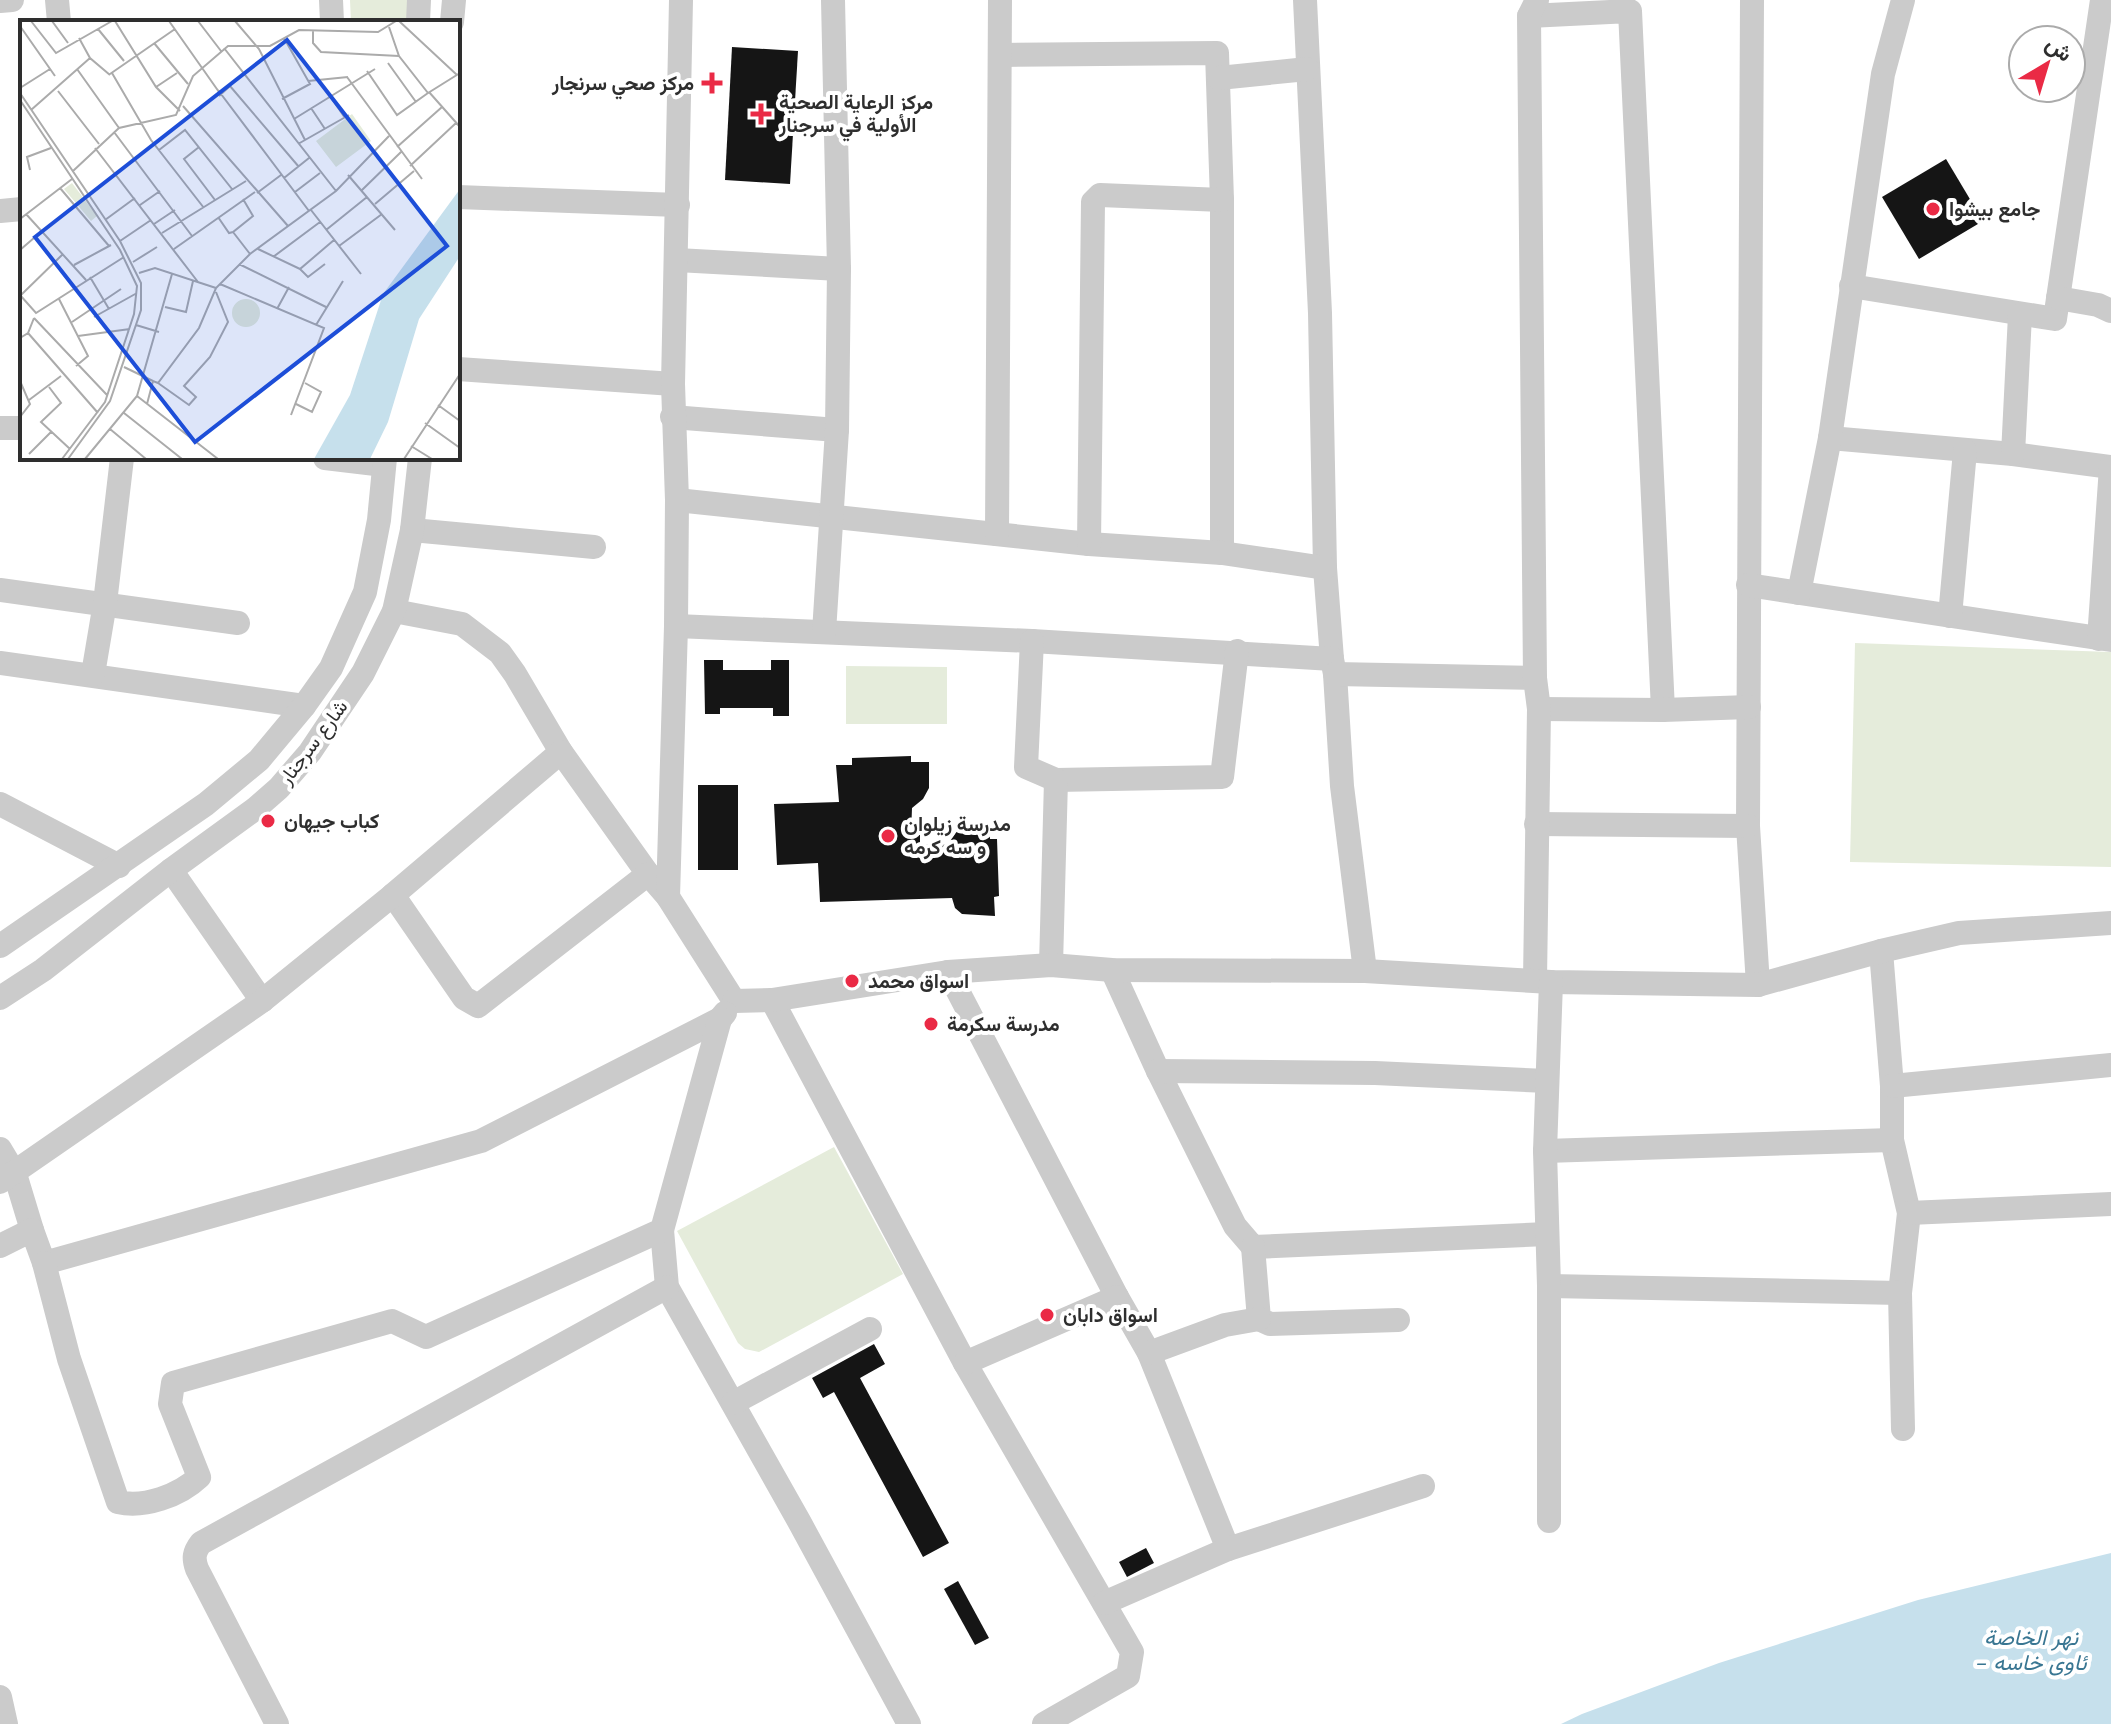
<svg xmlns="http://www.w3.org/2000/svg" width="2111" height="1724" viewBox="0 0 2111 1724" font-family="'DM Sans',Vazirmatn,sans-serif">
<rect width="100%" height="100%" fill="#fff"/>
<g fill="#e5ecdb">
<polygon points="350,0 414,0 413,22 351,22"/>
<polygon points="1855,643 2111,652 2111,867 1850,862"/>
<polygon points="846,666 947,667 947,724 846,724"/>
<polygon points="834,1147 903,1274 759,1352 745,1349 738,1343 677,1231"/>
</g>
<polygon fill="#c6e0ec" points="2111,1553 2111,1724 1561,1724 1582,1714 1719,1663 1918,1600"/>
<g fill="#151515">
<polygon points="732,47 798,51 790,184 725,180"/>
<polygon points="1946,159 1983,221 1919,259 1882,197"/>
<polygon points="704,660 723,660 723,670 771,670 771,660 789,660 789,716 773,716 773,708 720,708 720,714 705,714"/>
<polygon points="911,756 911,762 929,762 929,788 923,799 912,808 911,835 920,835 920,845 948,844 960,827 990,823 990,839 997,839 999,896 994,897 995,916 962,914 955,908 952,898 820,902 818,863 777,865 774,804 839,802 836,765 852,765 852,758"/>
<rect x="698" y="785" width="40" height="85"/>
<polygon points="874,1344 885,1364 860,1378 949,1543 923,1557 834,1392 823,1398 812,1378"/>
<polygon points="1146,1548 1154,1563 1127,1577 1119,1562"/>
<polygon points="958,1581 989,1638 975,1645 944,1589"/>
</g>
<g fill="none" stroke-linecap="round" stroke-linejoin="round">
<g stroke="#cbcbcb" stroke-width="24">
<polyline points="57,0 59,22"/>
<polyline points="331,0 332,22"/>
<polyline points="1305,0 1320,313 1325,568 1332,659 1335,674 1342,786 1365,971"/>
<polyline points="1752,0 1748,826 1758,985"/>
<polyline points="0,1 12,0"/>
<polyline points="1529,16 1630,11 1663,710"/>
<polyline points="418,22 419,0"/>
<polyline points="452,22 454,0"/>
<polyline points="1001,55 1217,53 1222,200 1222,553"/>
<polyline points="1219,78 1307,69"/>
<polyline points="458,197 678,205"/>
<polyline points="0,211 22,209"/>
<polyline points="677,260 839,269"/>
<polyline points="1851,286 2055,319 2102,0"/>
<polyline points="2058,298 2098,305 2111,311"/>
<polyline points="458,369 673,384"/>
<polyline points="672,417 837,430"/>
<polyline points="0,428 22,428"/>
<polyline points="1830,438 2013,454 2111,467"/>
<polyline points="2013,454 2020,315"/>
<polyline points="325,458 384,465"/>
<polyline points="677,500 1089,544 1222,553 1325,568"/>
<polyline points="412,530 594,547"/>
<polyline points="997,534 1000,0"/>
<polyline points="1089,544 1093,202 1100,195 1222,200"/>
<polyline points="1748,585 2111,640"/>
<polyline points="0,590 238,623"/>
<polyline points="1799,593 1830,438 1883,74 1903,0"/>
<polyline points="394,611 462,624 500,653 515,674 561,752 648,874 668,897 734,1001"/>
<polyline points="1950,616 1965,451"/>
<polyline points="676,626 1032,641 1332,659"/>
<polyline points="824,632 837,430 839,269 833,0"/>
<polyline points="2099,639 2111,467"/>
<polyline points="1032,641 1026,767 1056,780 1222,777 1237,651"/>
<polyline points="0,663 304,706"/>
<polyline points="93,674 105,603 122,458"/>
<polyline points="1335,674 1535,678"/>
<polyline points="1539,709 1663,710 1749,707"/>
<polyline points="0,804 119,866"/>
<polyline points="1536,824 1748,826"/>
<polyline points="171,870 262,1001"/>
<polyline points="393,895 464,998 478,1006 648,874"/>
<polyline points="668,897 676,626 677,500 673,384 681,0"/>
<polyline points="0,946 206,804 259,760 304,706 331,668 365,592 379,520 385,458"/>
<polyline points="1881,951 1892,1086 1892,1140 1909,1213 1900,1293 1903,1429"/>
<polyline points="1051,965 1056,780"/>
<polyline points="1112,970 1158,1071 1235,1226 1253,1247 1547,1234"/>
<polyline points="948,972 1117,1297 1149,1353 1228,1549"/>
<polyline points="1535,980 1539,709 1535,678 1529,16 1537,0"/>
<polyline points="0,998 43,970 171,870 255,809 279,788 310,752 363,673 394,611 412,530 420,458"/>
<polyline points="772,1000 965,1363 1132,1652 1128,1676 1044,1724"/>
<polyline points="734,1001 772,1000 948,972 1051,965 1112,970 1365,971 1551,982 1758,985 1881,951 1959,933 2111,923"/>
<polyline points="1158,1071 1375,1073 1547,1081"/>
<polyline points="1892,1086 2111,1065"/>
<polyline points="0,1149 15,1174 32,1230"/>
<polyline points="1545,1151 1892,1140"/>
<polyline points="0,1182 262,1001 393,895 561,752"/>
<polyline points="1909,1213 2111,1204"/>
<polyline points="662,1230 667,1287 800,1523 909,1724"/>
<polyline points="0,1246 32,1230 44,1263 481,1141 720,1019 725,1013"/>
<polyline points="1253,1247 1259,1319 1270,1324 1398,1320"/>
<path d="M 44,1263 L 69,1359 L 118,1502 C 144,1508 179,1496 199,1477 L 170,1404 L 173,1383 L 392,1321 L 426,1337 L 662,1230 L 720,1019"/>
<polyline points="1549,1286 1900,1293"/>
<polyline points="1149,1353 1225,1325 1259,1319"/>
<polyline points="965,1363 1117,1297"/>
<polyline points="733,1403 870,1329"/>
<polyline points="1549,1521 1549,1286 1545,1151 1551,982"/>
<polyline points="1104,1603 1228,1549 1423,1486"/>
<polyline points="0,1697 6,1724"/>
<path d="M 277,1724 L 197,1569 C 193,1558 194,1552 201,1543 L 667,1287"/>
</g>
</g>
<g fill="#ea2a45" stroke="#fff" stroke-width="3">
<path d="M708 71h8v8h8v8h-8v8h-8v-8h-8v-8h8z"/>
<path d="M757 102h8v8h8v8h-8v8h-8v-8h-8v-8h8z"/>
<circle cx="1933" cy="209" r="8"/>
<circle cx="268" cy="821" r="8"/>
<circle cx="888" cy="836" r="8"/>
<circle cx="852" cy="981" r="8"/>
<circle cx="931" cy="1024" r="8"/>
<circle cx="1047" cy="1315" r="8"/>
</g>
<g text-anchor="middle" dominant-baseline="central" stroke-width="8" stroke-linejoin="round" paint-order="stroke">
<g font-size="20" font-weight="bold" fill="#2e2e2e" stroke="#fff" text-anchor="start">
<text x="694" y="83" text-anchor="end">مركز صحي سرنجار</text>
<text x="779" y="102">مركز الرعاية الصحية<tspan x="779" dy="23">الأولية في سرجنار</tspan></text>
<text x="1949" y="209">جامع بيشوا</text>
<text x="284" y="821">كباب جيهان</text>
<text x="904" y="824">مدرسة زيلوان<tspan x="904" dy="23">و سه كرمه</tspan></text>
<text x="868" y="981">اسواق محمد</text>
<text x="947" y="1024">مدرسة سكرمة</text>
<text x="1063" y="1315">اسواق دابان</text>
</g>
<g font-size="20" fill="#2e2e2e" stroke="#fff">
<text transform="translate(313 742) rotate(-53)">شارع سرجنار</text>
</g>
<g font-size="22" font-style="italic" fill="#397692" stroke="#fff">
<text x="2031" y="1637">نهر الخاصة<tspan x="2031" dy="25">- ئاوی خاسە</tspan></text>
</g>
</g>
<g transform="translate(20 20)">
<rect width="440" height="440" fill="#fff"/>
<path d="M 332,94 L 351,121 L 316,147 L 296,121 ZM 52,163 L 77,196 L 71,201 L 44,169 ZM212 293a14 14 0 1 1 28 0a14 14 0 1 1-28 0Z" fill="#e5ecdb"/>
<path d="M 440,169 L 440,236 L 399,299 L 368,402 L 350,439 L 294,439 L 330,375 L 363,274 Z" fill="#c6e0ec"/>
<path fill="none" stroke="#ababab" stroke-width="2" d="M 11,1 L 36,33 L 92,1M 32,1 L 48,23M 95,1 L 136,67 L 160,91M 149,1 L 199,72M 178,1 L 201,31M 215,1 L 239,29 L 285,120M 379,1 L 437,55M 0,6 L 35,56M 369,7 L 379,36 L 408,73 L 440,53M 78,9 L 104,41M 293,10 L 293,23 L 301,32 L 379,36M 59,18 L 70,38 L 90,55M 134,23 L 168,64M 204,28 L 316,171M 368,43 L 396,82M 57,49 L 99,108M 347,51 L 377,95 L 408,73M 92,53 L 131,120 L 184,188M 90,54 L 155,9M 327,57 L 402,159M 288,61 L 328,57M 136,67 L 157,53M 0,68 L 30,49M 198,70 L 289,191M 38,71 L 79,124M 409,72 L 440,107M 0,73 L 100,221 L 121,263 L 121,290 L 90,381 L 48,439M 199,76 L 210,66 L 279,147M 310,76 L 325,98M 262,79 L 290,64 L 264,18M 0,80 L 100,230 L 117,266 L 114,294 L 85,382 L 42,439M 163,86 L 268,206M 291,88 L 305,109M 11,90 L 70,38M 274,99 L 355,49M 94,112 L 172,216M 278,124 L 329,95M 179,127 L 164,139 L 195,180M 377,127 L 422,87M 75,128 L 178,262M 139,130 L 165,110 L 212,169M 390,146 L 436,103M 10,150 L 7,137 L 31,128M 53,151 L 99,108 L 156,95 L 173,56 L 208,26 L 250,26 L 279,10 L 358,12 L 376,1M 328,155 L 375,210M 264,158 L 289,138M 40,168 L 89,226M 342,170 L 381,132M 275,172 L 300,153M 237,173 L 261,155M 355,184 L 394,151M 120,185 L 140,171M 291,190 L 341,254M 6,194 L 66,260M 198,197 L 209,213 L 213,212 L 233,196 L 223,179M 0,199 L 52,159M 85,200 L 115,178M 134,204 L 155,190M 306,210 L 347,177M 213,212 L 230,234M 142,213 L 226,161M 100,221 L 131,200M 319,226 L 362,194M 154,229 L 235,172M 238,229 L 280,249 L 314,220M 0,230 L 22,211M 253,237 L 300,202M 113,242 L 137,227M 219,244 L 306,287M 54,245 L 91,225M 280,249 L 288,257 L 305,244M 119,253 L 135,248 L 196,268M 70,257 L 89,289M 200,264 L 304,308 L 271,395M 0,275 L 16,293 L 104,237M 1,275 L 43,234M 39,279 L 68,336 L 56,346M 145,287 L 166,292 L 173,261M 257,289 L 269,267M 74,297 L 117,273M 14,298 L 87,375M 52,302 L 101,269M 116,305 L 139,312M 296,305 L 323,261M 8,313 L 78,393M 58,316 L 110,309M 0,318 L 8,313 L 14,298M 104,347 L 133,361M 0,361 L 10,384 L 0,397M 138,363 L 169,385 L 176,377 L 164,366 L 190,337 L 208,302 L 196,272M 29,367 L 41,383 L 21,402 L 50,429M 117,376 L 198,439M 9,380 L 41,356M 127,384 L 133,361 L 138,363 L 179,308 L 196,268 L 230,234 L 316,171 L 369,116M 276,384 L 292,392 L 301,372 L 285,363M 418,385 L 440,401M 104,393 L 162,439M 405,403 L 440,428M 90,409 L 126,439M 391,426 L 412,439M 9,434 L 31,412M 65,439 L 117,376 L 152,254M 384,439 L 440,354"/>
<path fill="#1d4ed8" fill-opacity="0.15" stroke="#1d4ed8" stroke-width="4" d="M 267,20 L 427,226 L 175,422 L 15,217 Z"/>
<rect width="440" height="440" fill="none" stroke="#2e2e2e" stroke-width="4"/>
</g>
<g transform="translate(2047 64) rotate(38)"><circle r="38" fill="#ffffff" stroke="#ababab" stroke-width="2"/>
<path d="M0-6L14 30L0 20L-14 30Z" fill="#ea2a45"/>
<text y="-12" font-size="22" font-weight="bold" text-anchor="middle" fill="#2e2e2e">ش</text>
</g>
</svg>
